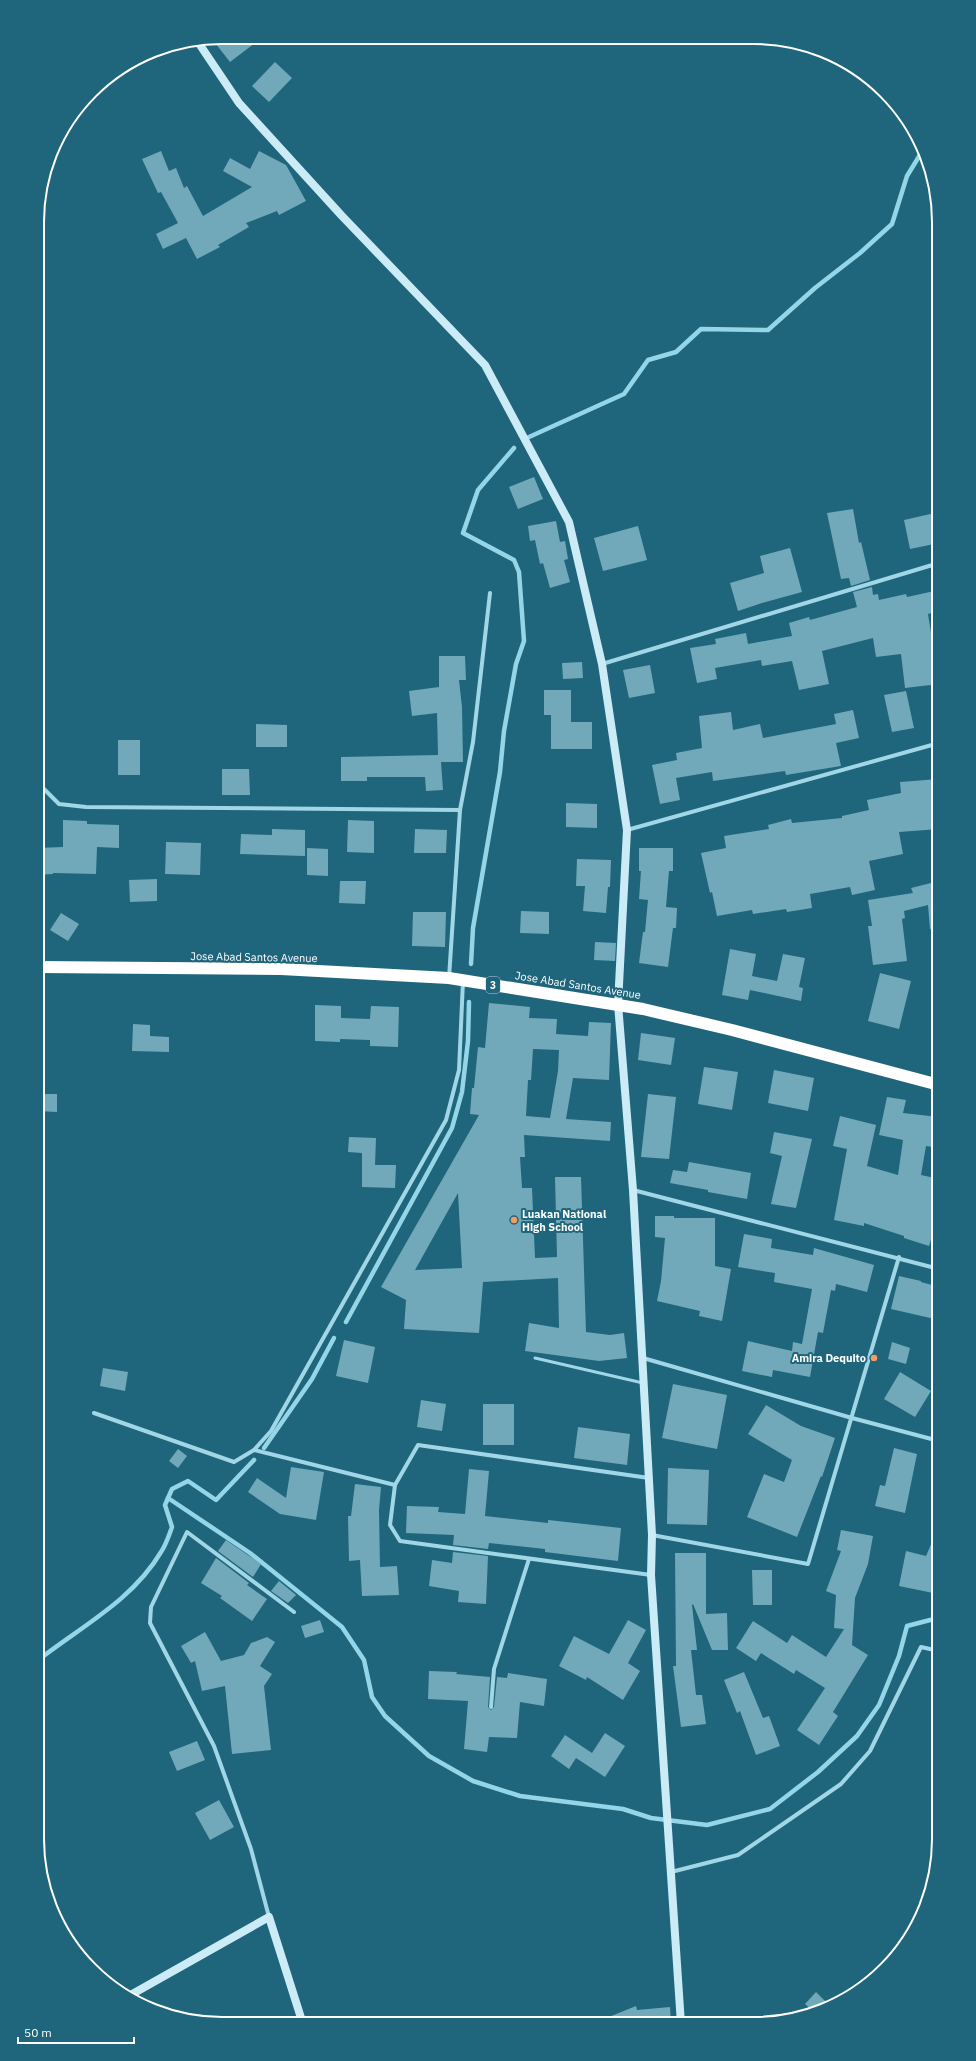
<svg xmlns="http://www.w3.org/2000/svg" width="976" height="2061" viewBox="0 0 976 2061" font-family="'IBM Plex Sans',sans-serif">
<rect width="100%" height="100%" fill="#1f657c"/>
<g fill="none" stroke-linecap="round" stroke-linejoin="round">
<g stroke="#94d6e8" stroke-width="4.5">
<polyline points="529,437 624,394 648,360 676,352 701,329 768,330 815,288 860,253 892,224 907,176 923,150"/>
<polyline points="471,964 473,928 500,772 504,731 516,664 524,641 519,572 514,560 463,533 478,490 514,448"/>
<polyline points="346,1322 452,1128 462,1092 468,1041 469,1002"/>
<polyline points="264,1448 312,1379 334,1338"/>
<polyline points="168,1498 250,1553 342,1627 364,1660 372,1697 385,1716 429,1756 473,1781 520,1796 623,1809 651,1818 707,1825 770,1809 818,1772 857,1736 879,1705 899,1656 907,1626 934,1619 939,1620"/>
<path d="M 37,1661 C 80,1627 132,1601 161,1552 C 166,1545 169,1535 172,1527 L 165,1505 L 172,1489 L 188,1481 L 216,1500 L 254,1460"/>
</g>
</g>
<g fill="#71a9ba" fill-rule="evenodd">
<polygon points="222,37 263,37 230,62 212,39"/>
<polygon points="275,62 292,78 269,102 252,86"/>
<polygon points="161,151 169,171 176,168 184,188 187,186 203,216 252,187 223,171 230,158 250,169 259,151 286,165 306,201 279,215 277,211 246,223 249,227 218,245 220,247 197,259 186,238 163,249 156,234 178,223 161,192 158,193 142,159"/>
<polygon points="534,477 543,499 518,509 509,487"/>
<polygon points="853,509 859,543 861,542 870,580 851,586 849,578 841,579 827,513"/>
<polygon points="939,512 939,543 910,549 904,520"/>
<polygon points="556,521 560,542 565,541 568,559 564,560 570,582 550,588 543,563 540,564 535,540 530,541 528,526"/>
<polygon points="638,526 647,560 603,571 594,538"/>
<polygon points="790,548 802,592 762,603 738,611 730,583 764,573 760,556"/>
<polygon points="872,587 873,595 878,594 879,600 906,594 907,597 939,590 939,611 928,614 935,658 939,657 939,684 905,688 901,654 876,657 873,638 822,651 829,684 799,690 792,661 762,666 761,660 715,668 717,679 697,683 690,648 716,644 715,639 746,633 748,644 792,636 789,623 809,617 810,620 857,607 853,592"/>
<polygon points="439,656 465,656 466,680 459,680 462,707 463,762 441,762 443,790 426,791 425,777 367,777 367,781 341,781 341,757 438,755 437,713 412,716 409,691 439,687"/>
<polygon points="582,662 583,678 563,679 562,663"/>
<polygon points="650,665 655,693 629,698 623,670"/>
<polygon points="544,690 571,690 571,722 592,722 592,749 551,749 551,715 544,715"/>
<polygon points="906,691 914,728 892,732 884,695"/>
<polygon points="853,710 859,738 836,743 841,766 786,775 785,771 713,781 712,772 676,778 680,800 660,804 652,765 677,760 676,753 702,748 699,716 731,712 733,730 760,724 763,738 836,724 834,714"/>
<polygon points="256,724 287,725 287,747 256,747"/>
<rect x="118" y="740" width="22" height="35"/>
<polygon points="222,769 249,769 250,795 222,795"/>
<polygon points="939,779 939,829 899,832 903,854 869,861 875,890 852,895 850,887 810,894 812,908 787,912 786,909 753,914 752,910 717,916 712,892 710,893 701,853 726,848 724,836 769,829 768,825 791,819 792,823 842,818 842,816 869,810 867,800 901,793 900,782"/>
<polygon points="566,803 597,804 597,828 566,827"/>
<polygon points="63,820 87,821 87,824 119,825 119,848 97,847 96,874 53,873 53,874 37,875 37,848 63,847"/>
<polygon points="348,820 374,821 374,853 347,852"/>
<polygon points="272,829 305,830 305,856 240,854 241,834 272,835"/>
<polygon points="415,829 447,830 446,853 414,853"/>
<polygon points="166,842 201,843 200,875 165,874"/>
<polygon points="307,848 328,849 328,876 307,875"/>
<polygon points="639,848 673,848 673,871 669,871 666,907 677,908 676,928 673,928 668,967 639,963 643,932 645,932 648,900 639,899 641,871 639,871"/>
<polygon points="577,859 611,860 610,887 608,887 606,913 583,911 585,886 576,886"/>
<polygon points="157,879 157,901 130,902 129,880"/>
<polygon points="340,881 366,881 365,904 339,903"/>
<polygon points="939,881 939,929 930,929 928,905 904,911 905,918 902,919 907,961 873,965 868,926 872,926 868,900 913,893 911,888"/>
<polygon points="521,911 549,912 549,934 520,933"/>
<polygon points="413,912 446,912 445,947 412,946"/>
<polygon points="61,913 79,924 68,941 50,930"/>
<polygon points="595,942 616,943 615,961 594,960"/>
<polygon points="730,949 756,954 752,976 777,981 783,954 805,958 799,987 803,988 801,1001 750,990 748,1000 722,995"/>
<polygon points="880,973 911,981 899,1029 868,1021"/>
<path d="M 489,1003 L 530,1007 L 529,1018 L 557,1019 L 556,1034 L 588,1036 L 589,1022 L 611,1023 L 609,1080 L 573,1078 L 566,1119 L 611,1122 L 610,1141 L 524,1135 L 525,1157 L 520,1157 L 522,1188 L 532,1188 L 535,1258 L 557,1257 L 555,1177 L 581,1177 L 586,1332 L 610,1335 L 624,1333 L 627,1358 L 599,1361 L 525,1351 L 529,1323 L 559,1328 L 558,1278 L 483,1282 L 479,1333 L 404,1329 L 406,1300 L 381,1287 L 479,1115 L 470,1114 L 472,1088 L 474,1088 L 478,1047 L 485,1048 ZM 533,1049 L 559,1050 L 558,1071 L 550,1118 L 526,1116 L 528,1080 L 531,1080 ZM 458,1193 L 462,1268 L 415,1270 Z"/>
<polygon points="315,1005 341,1006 341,1018 370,1019 371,1006 399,1007 398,1047 370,1046 370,1040 340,1039 340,1042 315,1041"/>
<polygon points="133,1024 150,1025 150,1036 169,1037 169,1052 132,1051"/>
<polygon points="641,1033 675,1038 671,1065 638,1060"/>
<polygon points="704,1067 738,1072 732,1110 698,1104"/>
<polygon points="774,1070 814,1078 808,1111 768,1103"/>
<polygon points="38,1094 57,1094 57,1112 38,1111"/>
<polygon points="648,1094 676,1097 669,1159 641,1157"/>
<polygon points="887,1097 906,1100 903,1113 939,1117 939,1148 926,1146 921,1175 939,1179 939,1213 929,1246 904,1238 904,1236 864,1223 864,1226 834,1220 847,1149 833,1146 840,1116 876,1125 867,1166 898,1175 903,1140 879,1135"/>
<polygon points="774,1132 812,1139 796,1208 771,1204 782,1156 770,1153"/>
<polygon points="349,1137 376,1138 375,1165 396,1165 395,1188 362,1187 362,1153 348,1152"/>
<polygon points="689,1162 751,1173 747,1199 708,1192 708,1190 670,1183 673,1170 687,1172"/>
<polygon points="655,1216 674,1216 674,1218 715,1218 715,1266 731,1269 722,1321 699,1316 700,1311 657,1301 661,1281 665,1238 655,1237"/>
<polygon points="744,1234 772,1239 771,1248 813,1255 814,1248 874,1265 867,1292 836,1284 835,1291 831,1290 823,1333 818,1332 810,1377 773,1370 772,1377 742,1371 748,1341 792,1351 793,1342 802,1344 812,1289 774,1282 775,1273 738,1267"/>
<polygon points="899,1276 921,1281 921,1282 939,1287 939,1320 891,1309"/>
<polygon points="344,1340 375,1347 368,1383 336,1376"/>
<polygon points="892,1342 910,1348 906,1364 888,1359"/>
<polygon points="103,1368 128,1372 125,1391 100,1386"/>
<polygon points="900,1372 931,1391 915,1417 884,1399"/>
<polygon points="673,1384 727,1395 717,1449 662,1438"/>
<polygon points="421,1400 446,1404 442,1431 417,1427"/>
<rect x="483" y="1404" width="31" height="41"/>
<polygon points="766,1405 801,1426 835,1438 822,1477 821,1476 797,1537 747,1517 764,1474 784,1482 792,1460 748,1434"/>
<polygon points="578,1427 630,1434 627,1465 574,1458"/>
<polygon points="894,1448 917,1454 905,1513 875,1506 880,1485 885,1486"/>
<polygon points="178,1449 187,1456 178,1468 169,1461"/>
<polygon points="291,1467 324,1472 316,1520 280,1514 248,1492 257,1478 286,1498"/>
<polygon points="668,1468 709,1470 707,1525 667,1524"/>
<polygon points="469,1469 489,1471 485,1516 548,1523 548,1520 621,1528 618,1561 545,1552 545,1549 489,1543 488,1549 453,1545 454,1535 406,1533 407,1506 439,1507 438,1512 465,1514"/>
<polygon points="355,1484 381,1487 379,1510 380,1567 397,1566 399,1595 362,1596 360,1560 349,1561 348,1516 351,1516"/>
<polygon points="939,1526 939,1565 933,1593 899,1586 906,1551 926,1556"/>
<polygon points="841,1530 873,1536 868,1564 855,1598 852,1645 868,1655 833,1712 838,1716 819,1745 797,1730 825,1688 796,1670 794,1674 761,1653 756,1661 736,1648 753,1621 787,1643 792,1635 826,1657 844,1629 834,1628 836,1595 826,1591 841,1551 837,1550"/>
<polygon points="226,1540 261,1564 253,1577 218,1551"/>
<polygon points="453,1552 488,1556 486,1604 458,1602 459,1591 429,1586 432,1560 452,1563"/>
<polygon points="675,1553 706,1553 706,1614 727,1613 728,1650 712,1650 693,1604 692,1605 697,1650 691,1650 696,1695 702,1695 706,1724 681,1727 673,1666 676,1666"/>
<polygon points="216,1558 249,1583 247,1585 267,1599 252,1621 220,1598 222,1596 201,1583"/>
<polygon points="752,1570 772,1570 772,1605 753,1605"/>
<polygon points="279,1581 296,1595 288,1603 271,1591"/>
<polygon points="320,1620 324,1632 305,1638 301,1626"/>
<polygon points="628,1620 646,1630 628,1663 640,1671 623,1700 587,1677 586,1680 559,1666 574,1636 609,1654"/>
<polygon points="205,1632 221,1661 244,1655 251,1643 267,1637 275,1642 260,1666 272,1674 264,1686 271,1750 232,1754 225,1686 202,1691 195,1661 191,1663 181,1646"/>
<polygon points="429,1671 457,1672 456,1674 490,1677 488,1707 491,1710 494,1707 497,1677 507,1678 508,1673 547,1679 544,1706 520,1702 517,1738 489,1737 487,1752 464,1749 468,1701 428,1699"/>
<polygon points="744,1672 763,1718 769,1716 780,1746 756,1755 740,1711 737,1713 724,1680"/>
<polygon points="605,1733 625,1746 605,1777 576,1758 569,1769 551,1756 565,1735 592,1753"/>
<polygon points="197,1741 205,1760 177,1771 169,1752"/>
<polygon points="219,1800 234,1827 210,1840 195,1813"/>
<polygon points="816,1992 827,2003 821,2009 814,2012 805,2004"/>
<polygon points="636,2006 637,2010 670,2007 671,2023 594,2023"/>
</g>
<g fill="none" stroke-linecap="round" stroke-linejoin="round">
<polyline stroke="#a1d6e7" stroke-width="3" points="535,1358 643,1383"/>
<g stroke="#a1d6e7" stroke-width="4">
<polyline points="602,664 939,563"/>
<polyline points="37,782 59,804 86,807 460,810 449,978"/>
<polyline points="460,810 473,742 490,593"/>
<polyline points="627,830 939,743"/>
<polyline points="633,1190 939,1269"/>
<polyline points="643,1358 852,1418 939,1441"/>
<polyline points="94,1413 234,1462 254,1450 271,1431 446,1120 459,1070 463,981"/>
<polyline points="254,1450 395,1485"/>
<polyline points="649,1478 418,1445 395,1485 390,1525 400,1541 651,1575"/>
<polyline points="652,1535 808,1564 899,1257"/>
<polyline points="491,1707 494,1669 529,1559"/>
<polyline points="671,1872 738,1855 841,1784 870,1751 921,1647 939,1651"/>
<polyline points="269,1917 251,1849 214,1746 150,1623 151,1607 187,1532 294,1612"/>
</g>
<g stroke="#cbebf6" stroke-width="8">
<polyline points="198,42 239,103 342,216 485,365 569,522 602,664 627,830 618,1004 633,1190 652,1535 651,1575 681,2024"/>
<polyline points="127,1997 269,1917 302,2021"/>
</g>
<polyline stroke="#fff" stroke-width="12" points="37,967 281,969 449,978 643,1009 732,1030 939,1085"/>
</g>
<g fill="#f59c61" stroke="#1f657c" stroke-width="1.5">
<circle cx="514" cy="1220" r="4"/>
<circle cx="874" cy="1358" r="4"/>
</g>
<g text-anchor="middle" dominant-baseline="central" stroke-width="4" stroke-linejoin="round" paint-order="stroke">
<rect fill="#1f657c" stroke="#bcd1d8" stroke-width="1" x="486" y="977" width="14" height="16" rx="3"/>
<g font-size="10" font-weight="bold" fill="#fff">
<text x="493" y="985">3</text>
</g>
<g font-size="11" fill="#fff" stroke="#1f657c">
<text transform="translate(254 957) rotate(1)">Jose Abad Santos Avenue</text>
<text transform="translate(578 985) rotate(9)">Jose Abad Santos Avenue</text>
</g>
<g font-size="11" font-weight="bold" fill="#fff" stroke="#1f657c" text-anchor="start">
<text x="522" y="1214">Luakan National<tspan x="522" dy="13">High School</tspan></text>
<text x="866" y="1358" text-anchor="end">Amira Dequito</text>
</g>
</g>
<path d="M0 0H976V2061H0ZM222 44H754A178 178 0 0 1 932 222V1839A178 178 0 0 1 754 2017H222A178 178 0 0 1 44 1839V222A178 178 0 0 1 222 44Z" fill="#1f657c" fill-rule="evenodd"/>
<path fill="none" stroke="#fff" stroke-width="2" d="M222 44H754A178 178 0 0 1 932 222V1839A178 178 0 0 1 754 2017H222A178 178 0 0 1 44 1839V222A178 178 0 0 1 222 44Z"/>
<path d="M18 2037v6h116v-6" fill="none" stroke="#ffffff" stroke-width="2"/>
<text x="24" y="2037" font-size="12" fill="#ffffff" stroke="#1f657c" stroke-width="3" paint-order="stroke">50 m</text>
</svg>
